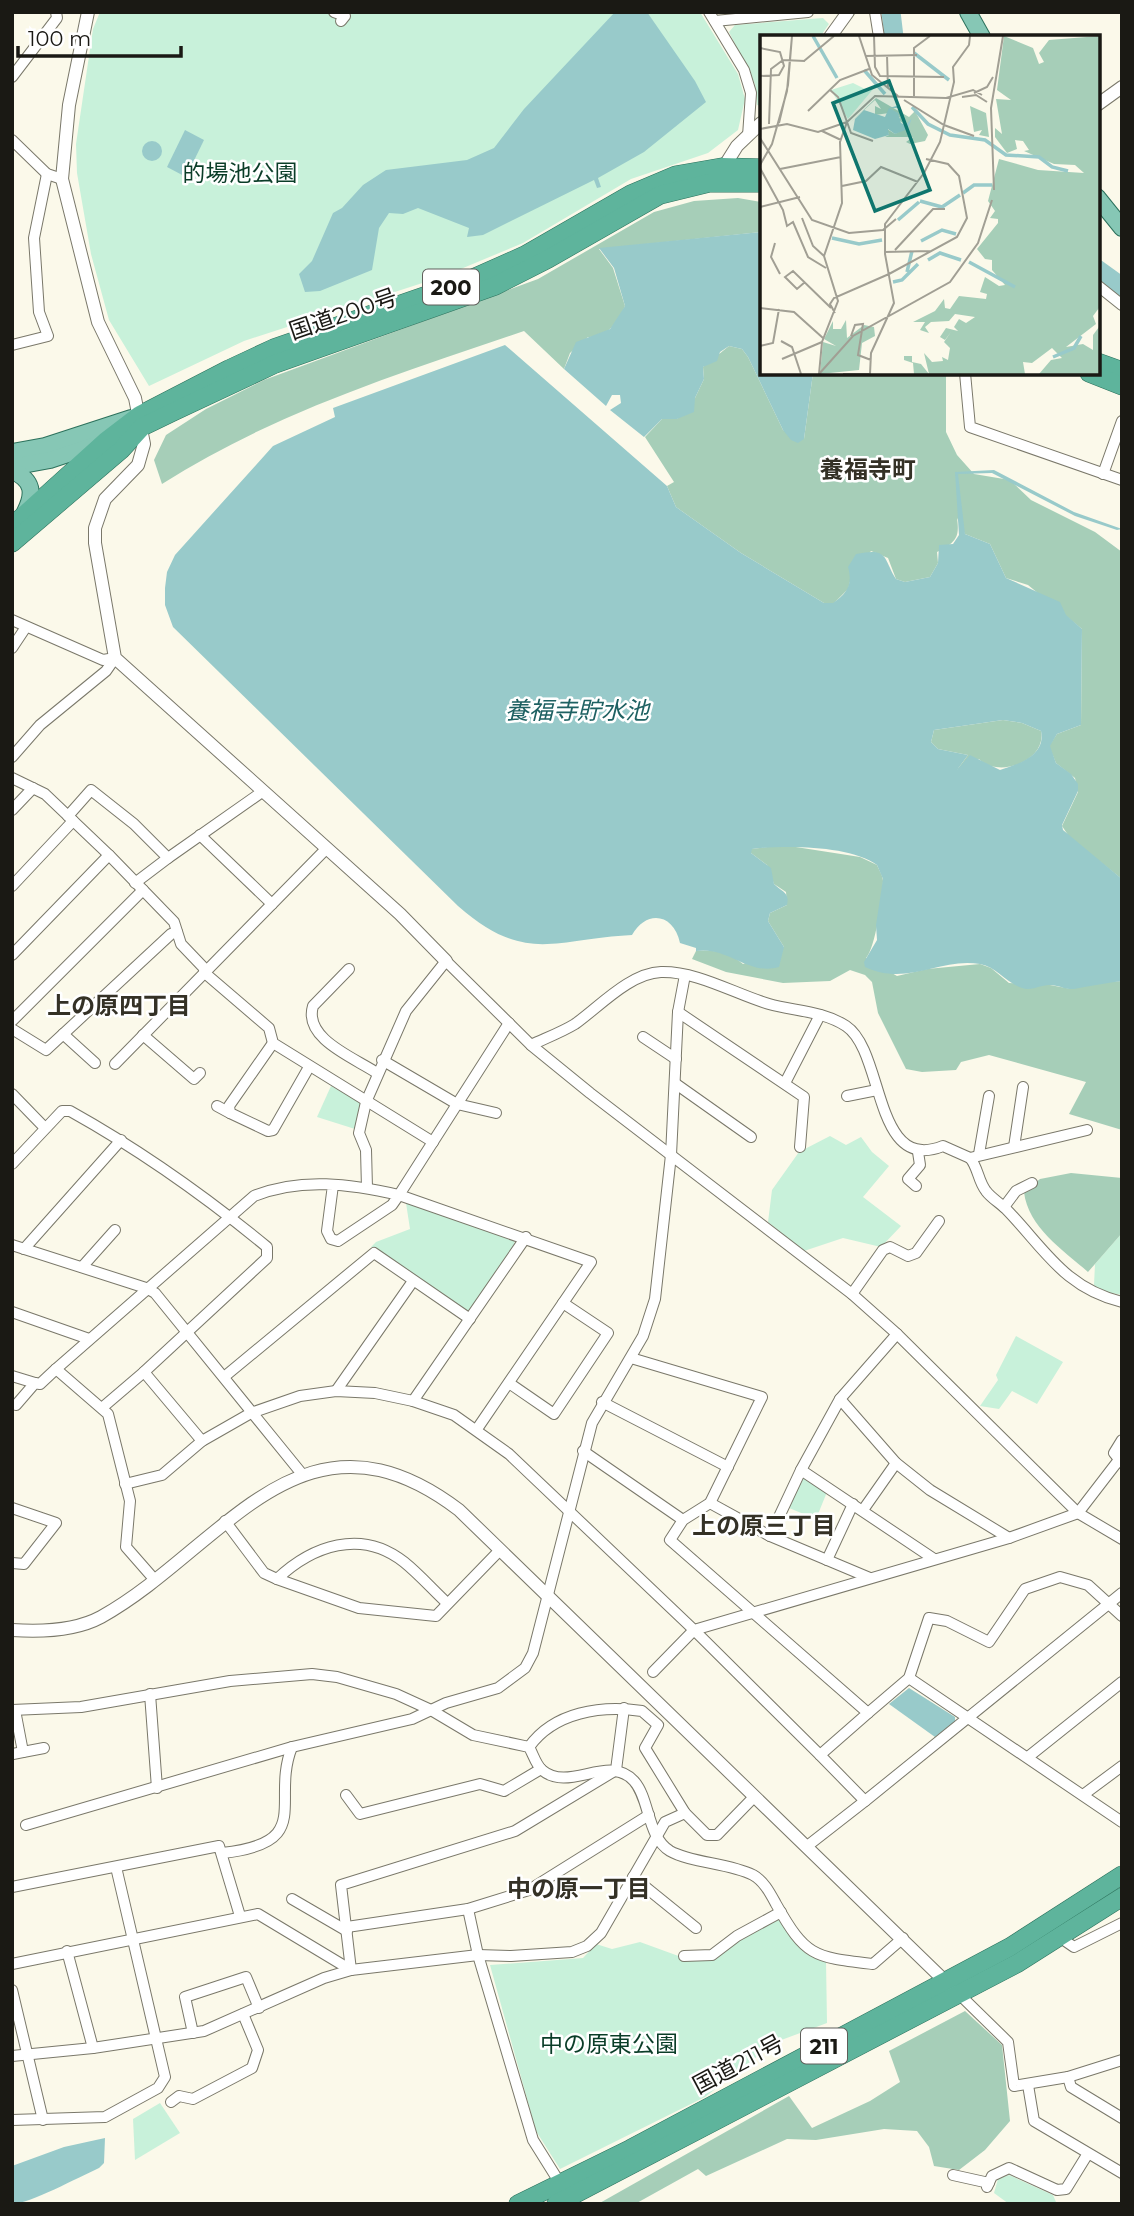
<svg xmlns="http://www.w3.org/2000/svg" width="1134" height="2216" viewBox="0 0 1134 2216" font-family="Montserrat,'Noto Sans JP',sans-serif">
<rect width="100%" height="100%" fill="#fbf9ea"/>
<g fill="#c8f1da">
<polygon points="100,12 700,12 738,74 745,99 738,130 708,153 631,179 523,243 444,276 244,341 149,386 109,320 91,254 77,173 76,144 93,29"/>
<polygon points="823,18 829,24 820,37 761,37 761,106 757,105 755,84 729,32 735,25"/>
<polygon points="331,1086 362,1103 355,1129 317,1117"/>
<polygon points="830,1136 846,1145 861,1137 872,1152 889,1166 863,1197 901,1226 881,1247 843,1238 804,1251 768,1222 772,1190 799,1152"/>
<polygon points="406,1203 513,1238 515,1244 468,1313 371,1247 376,1242 410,1229"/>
<polygon points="1122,1233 1122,1295 1101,1291 1094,1285 1095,1264"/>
<polygon points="1016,1336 1063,1362 1037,1404 1012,1391 999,1409 980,1406 998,1380 996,1375"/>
<polygon points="803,1478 827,1492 816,1519 789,1508"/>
<path d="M 779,1916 C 791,1938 801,1952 826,1961 L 827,2023 L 776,2042 L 705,2097 L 560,2169 L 536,2131 L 490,1965 L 583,1958 L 596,1944 L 612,1949 L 640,1942 L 684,1958 L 713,1957 L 738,1938 Z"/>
<polygon points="160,2103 180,2133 135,2160 133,2119"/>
<polygon points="1009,2175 1053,2195 1056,2202 1009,2204 994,2193 998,2179"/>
</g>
<g fill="#a6ceb8">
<path d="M 738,198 L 761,202 L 761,232 L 599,249 L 613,268 L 625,306 C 618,322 607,338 588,337 L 570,353 L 564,369 L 524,331 C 400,373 273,413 162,484 L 154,460 L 166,435 L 206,409 L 264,380 L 538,279 L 654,212 L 694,201 Z"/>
<path d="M 729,346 L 742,349 L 748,357 L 783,430 L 804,439 L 813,373 L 946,373 L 946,432 L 957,455 L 974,474 L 1010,480 L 1031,500 L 1095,532 L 1122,552 L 1122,879 L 1070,838 L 1062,826 L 1078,792 L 1075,778 L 1056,763 L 1049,746 L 1057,734 L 1081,725 L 1082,629 L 1028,585 L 1006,578 L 990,544 L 965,534 L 957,518 C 960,539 955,542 937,552 L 938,563 L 930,577 L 905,582 L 896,579 L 888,558 L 871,551 L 851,578 L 848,589 L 833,604 L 824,603 L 741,553 L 676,507 L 667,486 L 674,482 L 645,437 L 662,419 L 677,419 L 695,398 L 704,379 L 703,367 Z"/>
<path d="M 1003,720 L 1022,723 L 1041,731 C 1047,761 998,779 979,759 L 957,770 L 968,755 L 938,749 L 931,742 L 934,730 Z"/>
<path d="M 783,845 L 860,857 L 877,865 C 879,870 883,876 883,881 C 883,896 875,949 866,958 L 897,976 L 927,969 L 980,964 L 991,968 L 1009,983 L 1050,985 L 1071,989 L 1095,983 L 1122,981 L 1122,1130 L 1069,1114 L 1086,1082 L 989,1055 L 961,1062 L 956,1070 L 922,1072 L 906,1069 L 878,1013 L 872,982 L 865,975 L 850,970 L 830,981 L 783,983 L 726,972 L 692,959 L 696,951 C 714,949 730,953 743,964 L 784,947 L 768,921 L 770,913 L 787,905 L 786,892 L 774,884 L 767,865 L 751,853 L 751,849 Z"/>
<path d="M 1071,1173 L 1122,1178 L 1122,1233 L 1088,1272 C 1063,1250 1028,1227 1024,1192 L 1040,1179 Z"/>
<polygon points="965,2011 1002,2045 1010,2121 985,2150 959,2170 934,2166 929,2147 917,2131 884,2129 816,2140 787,2139 706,2176 698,2169 635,2204 598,2204 789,2096 812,2128 870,2101 900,2082 889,2051"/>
</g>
<g fill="#98caca" fill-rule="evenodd">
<polygon points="615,12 647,12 695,81 706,102 644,152 598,178 601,187 597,188 594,180 483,235 467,237 469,228 418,208 403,214 389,213 379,228 372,270 320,291 305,292 299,274 312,261 333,213 342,208 363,185 386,170 467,160 494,148 524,109"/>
<polygon points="185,130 204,140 186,177 167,167"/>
<circle cx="152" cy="151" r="10"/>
<polygon points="761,232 761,373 813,373 804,439 798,443 791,440 783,430 748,357 742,349 729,346 720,352 717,361 703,367 704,379 695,398 694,412 677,419 662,419 644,437 610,410 621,403 620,395 612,395 606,406 564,369 576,342 610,329 625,306 614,268 599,248"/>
<path d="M 505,345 L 667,486 L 676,507 L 741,553 L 824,603 L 833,603 C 847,593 853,585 848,567 L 856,554 C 889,547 883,558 896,579 L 905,582 L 930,577 L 938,563 L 939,545 L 953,544 L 959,535 L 955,472 L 994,470 L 1074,512 L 1122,529 L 1117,530 L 1075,516 L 992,473 L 958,474 L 965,534 L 990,544 L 1006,578 L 1060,602 L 1066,615 L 1082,629 L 1081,725 L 1057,734 L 1050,746 L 1056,763 L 1071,774 L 1078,784 L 1078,791 L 1062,825 L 1063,830 L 1122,879 L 1122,981 C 1105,983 1090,986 1074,989 C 1065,990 1057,984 1048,985 C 1038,986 1031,991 1022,988 C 1006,983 997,967 980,964 C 940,957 908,987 865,967 L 864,962 L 877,940 L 876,925 L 883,879 L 877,865 C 850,845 784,845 752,849 L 751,853 L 771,868 L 774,884 C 782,892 790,892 787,905 L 770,913 L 768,921 L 784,947 L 779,967 C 748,976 728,946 696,951 L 696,948 L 680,943 C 674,914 647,909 632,935 C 553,939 526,965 458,906 L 173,627 L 165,605 L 165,588 L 167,572 L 175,555 L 273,446 L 335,417 L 333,408 ZM 1003,720 L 1022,723 L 1041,731 C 1046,755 1019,764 1000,770 L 970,755 L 957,770 L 968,755 L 938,749 L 931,742 L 934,730 Z"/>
<polygon points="909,1688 955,1717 955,1722 935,1737 889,1704"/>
<path d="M 105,2138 L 104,2163 L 99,2168 C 79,2177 29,2204 12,2204 L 12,2166 L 64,2147 Z"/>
</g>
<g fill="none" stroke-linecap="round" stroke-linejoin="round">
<g stroke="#98caca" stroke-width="19">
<polyline points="891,12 894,37"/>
<polyline points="1097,269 1122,287"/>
</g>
<g stroke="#7a786a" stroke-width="12">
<g id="minor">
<polyline points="334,12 345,16 341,21"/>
<polyline points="709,12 744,70 751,93 748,136"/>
<polyline points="875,12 879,37"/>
<polyline points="715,21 808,12"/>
<polyline points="12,77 57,18 56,12"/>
<polyline points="12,140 47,174 62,179"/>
<polyline points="1097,285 1122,305"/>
<polyline points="12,345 48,336 39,312 34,238 47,174"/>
<polyline points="965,373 970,427 1122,480"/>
<polyline points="1103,474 1122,421"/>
<polyline points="12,620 103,660 115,658"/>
<polyline points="12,648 26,627"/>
<polyline points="12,757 40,725 106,671 115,658"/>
<polyline points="12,778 45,794 109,855 174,922 181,944 203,967 206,974 269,1028 273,1043 433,1142"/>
<polyline points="12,810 33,788"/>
<polyline points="68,816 91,790 134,824 168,858 262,792"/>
<polyline points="200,835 272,904"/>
<polyline points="135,883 168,858"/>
<polyline points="12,886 73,821"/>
<polyline points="12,955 109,855"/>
<path d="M 349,969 L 313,1006 C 303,1039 355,1058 377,1073"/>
<polyline points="678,1012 804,1097 800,1147"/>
<polyline points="12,1021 143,890"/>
<polyline points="12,1029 46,1050 171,934 177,932"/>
<polyline points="63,1034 95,1063"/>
<polyline points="143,1035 194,1079 200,1073"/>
<polyline points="643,1037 676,1059"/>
<polyline points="273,1043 229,1106 230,1113 268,1131 273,1130 309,1067"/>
<path d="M 531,1045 C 546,1038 562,1032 575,1024 C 599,1007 630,973 661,972 C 697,971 735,994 769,1004 C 794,1011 823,1011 846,1026 C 885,1052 873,1174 943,1146 L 970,1158 C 978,1167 978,1181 986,1191 C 991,1198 1000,1203 1006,1209 C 1044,1248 1064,1288 1122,1302"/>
<polyline points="382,1060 457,1104 496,1113"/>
<polyline points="115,1064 327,848"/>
<polyline points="785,1083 820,1015"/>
<polyline points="676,1084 751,1137"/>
<polyline points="12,1094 45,1128"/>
<polyline points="847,1096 877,1090"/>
<polyline points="217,1106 230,1113"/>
<polyline points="1014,1147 1023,1087"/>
<polyline points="979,1154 989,1096"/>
<polyline points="970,1158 1087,1130"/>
<path d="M 12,1164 L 62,1111 L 70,1111 C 140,1150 205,1196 267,1247 L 267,1258 L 144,1372 L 202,1441"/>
<polyline points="916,1186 908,1179 920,1165 918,1152"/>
<polyline points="367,1188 366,1150 359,1133 366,1102 406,1011 446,961 531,1045 590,1093 852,1294 897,1334 1078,1513 1122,1539"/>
<polyline points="1004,1207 1016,1191 1032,1183"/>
<polyline points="12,1245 146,1288 155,1293 302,1474"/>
<polyline points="24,1249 121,1140"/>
<polyline points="82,1267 115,1230"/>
<polyline points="852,1294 883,1250 890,1247 908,1256 916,1253 939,1221"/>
<polyline points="12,1312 89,1339"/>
<polyline points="631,1358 762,1397 710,1503 683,1520 670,1540 868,1713 820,1755 865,1801 806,1847"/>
<polyline points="12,1376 35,1383"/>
<polyline points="224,1377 374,1253 470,1319"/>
<polyline points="509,1383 554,1414 608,1333 563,1303"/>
<polyline points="336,1391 413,1281"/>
<polyline points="840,1399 896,1463 930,1490 1009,1538"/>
<polyline points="413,1401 526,1237"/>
<polyline points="602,1402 728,1467"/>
<polyline points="16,1405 35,1383 40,1384 56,1369"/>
<polyline points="103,1407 144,1372"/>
<polyline points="477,1429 591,1262 399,1195 509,1023"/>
<polyline points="1122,1440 1114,1453 1122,1463"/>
<polyline points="583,1451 683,1520"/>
<polyline points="801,1470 934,1559"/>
<polyline points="125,1484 162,1475 202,1441 251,1413 300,1396 336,1391 375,1393 413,1401 454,1415 509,1454 694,1630 1009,1538 1078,1513 1118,1461"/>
<polyline points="710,1503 770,1536 870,1578"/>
<polyline points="12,1508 56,1523 24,1564 12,1563"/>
<polyline points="863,1510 896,1463"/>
<polyline points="225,1521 264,1573 277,1579 359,1608 436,1616 500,1550"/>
<polyline points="770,1536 801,1470 840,1399 897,1334"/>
<polyline points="827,1560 853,1504"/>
<path d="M 154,1579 L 126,1547 L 130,1501 L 108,1414 L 56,1369 L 254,1196 C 301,1177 351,1184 399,1195 L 392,1205 L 338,1241 L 331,1239 L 327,1231 L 333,1185"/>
<path d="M 277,1579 C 312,1546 361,1528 404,1562 C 419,1574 433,1590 447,1603"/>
<polyline points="653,1672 694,1630 820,1755"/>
<polyline points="909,1678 1122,1822"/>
<polyline points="150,1694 157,1788"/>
<path d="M 12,1710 L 81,1707 L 230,1681 L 312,1674 L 337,1677 L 396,1694 L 431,1710 L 473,1735 L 529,1747 C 533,1754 536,1765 542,1770 C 569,1793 609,1753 634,1781 C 650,1799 647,1837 670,1851 C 691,1863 729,1863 753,1875 C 764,1881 770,1893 776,1904 C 806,1957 813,1957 873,1964 L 903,1938"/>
<polyline points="868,1713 909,1678 929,1618 947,1621 989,1642 1025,1589 1060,1577 1088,1585 1122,1616"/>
<path d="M 529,1747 C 554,1712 601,1705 642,1711 L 658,1725 L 645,1748 L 685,1813 L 707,1835 L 717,1835 L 754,1797"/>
<polyline points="23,1752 44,1748"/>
<polyline points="13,1754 23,1752 15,1710"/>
<polyline points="1028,1757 1122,1682"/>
<polyline points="346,1795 360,1814 480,1784 504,1791 541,1769"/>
<polyline points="1083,1795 1122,1766"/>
<polyline points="865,1801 1122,1593"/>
<polyline points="26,1825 292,1747 412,1719 446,1703 498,1688 525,1668 533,1653 592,1423 643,1336 655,1299 671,1155 678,1012 685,975"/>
<path d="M 222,1853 C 316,1843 270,1802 292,1747"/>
<polyline points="633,1877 696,1928"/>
<polyline points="12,1887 219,1846 240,1916"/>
<polyline points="292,1899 347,1931"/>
<polyline points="468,1909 478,1955 533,2140 563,2188"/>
<polyline points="347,1927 468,1909 529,1890 649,1815"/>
<polyline points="1061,1938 1074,1947 1122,1923"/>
<polyline points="67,1951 93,2048"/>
<polyline points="684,1956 712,1955 737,1936 781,1912"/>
<polyline points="12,1964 258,1914 351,1970"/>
<polyline points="351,1970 341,1885 515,1831 616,1770 624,1708"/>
<polyline points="12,1990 43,2120"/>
<polyline points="960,1995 1008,2042 1014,2086 1068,2077 1122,2060"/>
<polyline points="193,2033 185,1997 246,1977 259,2008"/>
<polyline points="12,2056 93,2048 204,2031 324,1978 351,1970 478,1955 511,1956 572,1952 587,1946 601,1933 665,1822 685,1813"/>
<polyline points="1068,2077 1071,2087 1122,2118"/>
<polyline points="1028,2085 1034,2121 1122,2173"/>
<polyline points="171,2102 179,2096 193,2099 252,2068 258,2050 243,2014"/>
<polyline points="12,2120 105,2117 158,2088 165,2077 116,1867"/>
<polyline points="953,2175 989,2183"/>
<polyline points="987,2187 992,2176 1009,2168 1057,2190 1066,2189 1087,2155"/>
</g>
</g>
<g stroke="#7a786a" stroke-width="14">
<g id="tertiary">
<polyline points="88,12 69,105 62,179 98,322 135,398 144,444 138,465 105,499 95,528 95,543 115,658 400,914 446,961"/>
<polyline points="830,37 848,12"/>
<polyline points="1097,105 1122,87"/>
<polyline points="722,170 737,146 761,123"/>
<path d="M 12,1630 C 41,1632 75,1631 101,1617 C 223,1549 302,1391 459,1510 L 950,1986"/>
</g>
</g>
<g stroke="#2c715c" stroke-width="18">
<g id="primary">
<polyline points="968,12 982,37"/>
<polyline points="1097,197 1122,228"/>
<polyline points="12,452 45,446 131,418"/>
<polyline points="12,467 50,460 101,443"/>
<path d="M 12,471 C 34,480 34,494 25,512"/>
</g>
</g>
<g stroke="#2c715c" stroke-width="19">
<g id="trunk">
<polyline points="1097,362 1122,371"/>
<polyline points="1089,373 1122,386"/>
<polyline points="12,526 106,441 140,415 229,369 274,348 462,283 525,255 631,194 676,175 722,167 761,168"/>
<polyline points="12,543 121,450 142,427 173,412 275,364 495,286 548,259 660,195 709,183 761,183"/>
<polyline points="518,2204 630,2149 1010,1947 1122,1875"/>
<polyline points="556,2204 1018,1963 1122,1897"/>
</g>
</g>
<use href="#minor" stroke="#fff" stroke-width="10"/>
<use href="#tertiary" stroke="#fff" stroke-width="12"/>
<use href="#primary" stroke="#86c7b5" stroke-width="16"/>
<use href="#trunk" stroke="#5eb49c" stroke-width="18"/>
</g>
<g text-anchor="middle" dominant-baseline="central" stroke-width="5" stroke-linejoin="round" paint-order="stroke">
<g fill="#fff" stroke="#5f5e5a" stroke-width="2">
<rect x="423" y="269.5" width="56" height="35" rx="5"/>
<rect x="801" y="2028.5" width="46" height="35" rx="5"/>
</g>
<g font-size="21" font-weight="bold" fill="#1a1914">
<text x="451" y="287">200</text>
<text x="824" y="2046">211</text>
</g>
<g font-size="23" fill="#0a3d28" stroke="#fff">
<text x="240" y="173">的場池公園</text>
<text x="609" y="2044">中の原東公園</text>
</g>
<g font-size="23" fill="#1a1914" stroke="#fff">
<text transform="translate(343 314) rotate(-19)">国道200号</text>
<text transform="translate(738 2064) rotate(-28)">国道211号</text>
</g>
<g font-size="24" font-weight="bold" fill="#343126" stroke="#fff">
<text x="868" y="469">養福寺町</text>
<text x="119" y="1005">上の原四丁目</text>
<text x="764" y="1525">上の原三丁目</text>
<text x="579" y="1888">中の原一丁目</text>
</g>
<g font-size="24" font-style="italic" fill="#1e6162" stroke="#fff">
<text x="577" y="710">養福寺貯水池</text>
</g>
</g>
<g transform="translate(760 35)">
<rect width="340" height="340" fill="#fbf9ea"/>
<path d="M 93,48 L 109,56 L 114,53 L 88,84 L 71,55 Z" fill="#c8f1da"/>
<path d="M 244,1 L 273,13 L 279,29 L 284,27 L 279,18 L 289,5 L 339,1 L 339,273 L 333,281 L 336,289 L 306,312 L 323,309 L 333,315 L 333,300 L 339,292 L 339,339 L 279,339 L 291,325 L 302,323 L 292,313 L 272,328 L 263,327 L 265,339 L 154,339 L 153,328 L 144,325 L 144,321 L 152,321 L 152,327 L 161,329 L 169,339 L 164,318 L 172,327 L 183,326 L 182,322 L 188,325 L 190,313 L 184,307 L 191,297 L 185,305 L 180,302 L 186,293 L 198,296 L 194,292 L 199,284 L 206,288 L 215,282 L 195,279 L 189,286 L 171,287 L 165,292 L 169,298 L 160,295 L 165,287 L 153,287 L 175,276 L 184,264 L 185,273 L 190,274 L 199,261 L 226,264 L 227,259 L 220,257 L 225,242 L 239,251 L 245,250 L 232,235 L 232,225 L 225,224 L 217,214 L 238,188 L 238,184 L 230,183 L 235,176 L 228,166 L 239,124 L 278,135 L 324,138 L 315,130 L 294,129 L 264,116 L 269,115 L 263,106 L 255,105 L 257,114 L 247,118 L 235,102 L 235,93 L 242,99 L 236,64 L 251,65 L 237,55 ZM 116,63 L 149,82 L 155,76 L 168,100 L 165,106 L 150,109 L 146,107 L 153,102 L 125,102 L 129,100 L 127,94 L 135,99 L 148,92 L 139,85 L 133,87 L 140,83 L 136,77 L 115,80 L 115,71 L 121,74 L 115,65 L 90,88 ZM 210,71 L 226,78 L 229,102 L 219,100 L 222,95 L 214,97 ZM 86,285 L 87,303 L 104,290 L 114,292 L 115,301 L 102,308 L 99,335 L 60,339 L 63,307 L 76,311 L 64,304 L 73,286 L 73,294 L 81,294 Z" fill="#a6ceb8"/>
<path d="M 140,70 L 138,73 L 129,73 L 138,78 L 141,88 L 146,90 L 152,83 L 148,94 L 135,99 L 128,94 L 129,100 L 115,104 L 93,95 L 95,84 L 104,75 L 125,82 L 129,73 Z" fill="#98caca"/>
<path fill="none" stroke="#98caca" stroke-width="3.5" d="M 53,1 L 77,43M 154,18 L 189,45M 104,35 L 125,59M 152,72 L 168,89 L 190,100 L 225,105 L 246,120 L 279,122 L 292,132 L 308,136M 203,158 L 214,150 L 232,150M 160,166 L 182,172 L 200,160M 138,185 L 159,167M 72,203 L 99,209 L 122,205M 161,206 L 182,195 L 196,199M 168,225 L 180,218 L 201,225M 209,227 L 255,252M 147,237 L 152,216M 133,247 L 142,245 L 158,229M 293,322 L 314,313 L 321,301"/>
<path fill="none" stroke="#a19f94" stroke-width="2" d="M 99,1 L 112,40 L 138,61M 114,1 L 115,32 L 120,41 L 184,42M 0,13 L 20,17 L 24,31 L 19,40 L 0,41M 127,20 L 128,54M 105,21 L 157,20M 44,26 L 74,1M 70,55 L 78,62 L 91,98 L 113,106M 214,58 L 227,52 L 233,42M 154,61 L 154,13 L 170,1M 202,62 L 216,60 L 227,67M 144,65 L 184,90 L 214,101M 48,76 L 80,45 L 109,34M 19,88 L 28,50 L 32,1M 9,89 L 11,34 L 23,25 L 45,26M 0,94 L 27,89 L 58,97 L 87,87M 62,96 L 81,105M 0,103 L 52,185 L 89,198 L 123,195 L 136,184M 0,130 L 12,109 L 27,56 L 32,1M 0,133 L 23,175 L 27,191 L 33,187 L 48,222 L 66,233M 20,134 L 81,122M 82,151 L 106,146 L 121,132 L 158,147M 234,155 L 231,73 L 243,1M 0,172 L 40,162M 42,183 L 53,211 L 64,221M 15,208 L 11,222 L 20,239M 135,215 L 173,174 L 185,174M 124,217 L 171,216M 129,239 L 197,202 L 207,183 L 199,141 L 188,129 L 166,124M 45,247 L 37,254 L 25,242 L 33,236 L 71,273M 0,273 L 34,277 L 63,303M 75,278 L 70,269 L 74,263 L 129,239M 91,301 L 95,290 L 103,289 L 98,320 L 111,325M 21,306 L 32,312 L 41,339M 0,311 L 13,308 L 19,274M 22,324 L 62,307M 59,339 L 62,307 L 78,266 L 64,221 L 82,168 L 80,107 L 87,87 L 115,61 L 186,63 L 213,55 L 222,60M 59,339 L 93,301 L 190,247 L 218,208 L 232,165M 83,339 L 110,339M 110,339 L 111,318 L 134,268 L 125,219 L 125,189 L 164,138 L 180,107 L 194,47 L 193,32 L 209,10 L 210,1"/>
<path fill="#0f766e" fill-opacity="0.15" stroke="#0f766e" stroke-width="3.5" d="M 129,46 L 170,155 L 115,176 L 73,68 Z"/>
<rect width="340" height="340" fill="none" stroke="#1a1914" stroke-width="3.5"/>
</g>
<rect width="1134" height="2216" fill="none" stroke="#1a1914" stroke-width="28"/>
<path d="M18 46v10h163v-10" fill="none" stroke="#1a1914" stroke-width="3.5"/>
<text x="28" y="46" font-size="21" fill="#1a1914" stroke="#ffffff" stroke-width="5" paint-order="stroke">100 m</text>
</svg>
